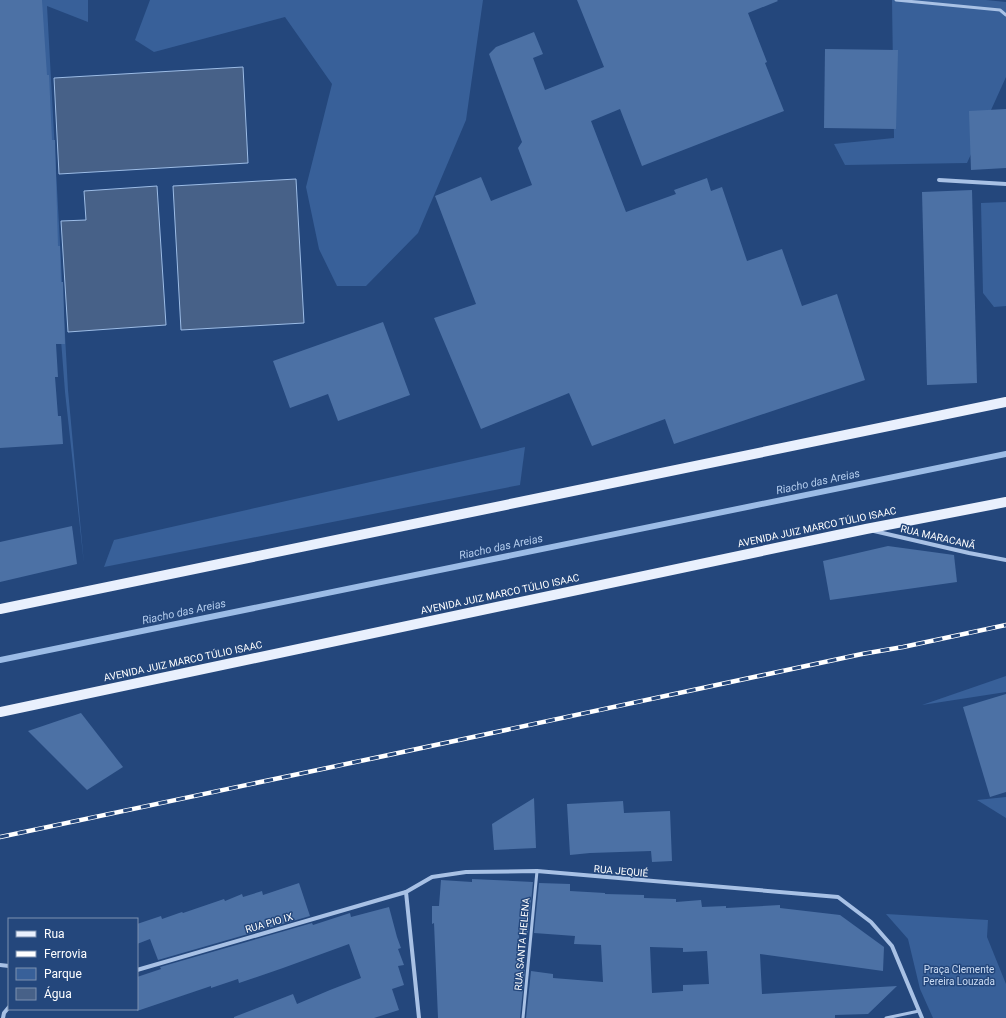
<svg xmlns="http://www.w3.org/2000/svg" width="1006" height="1018" viewBox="0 0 1006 1018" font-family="Roboto,sans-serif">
<rect width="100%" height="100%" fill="#24477c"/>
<g fill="#386099">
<polygon points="35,0 88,0 88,22 47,6 68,390 84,564 65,392"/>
<polygon points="150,0 483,0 466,120 418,233 366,286 337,286 319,249 306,187 332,84 285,17 154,52 135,40"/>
<polygon points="892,0 986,0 1006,2 1006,77 967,163 845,165 834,144 894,138"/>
<polygon points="1006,202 1006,306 994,307 983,293 981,203"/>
<polygon points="525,447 520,485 104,567 114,540"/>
<polygon points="1006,676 1006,692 922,705"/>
<polygon points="1006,797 1006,818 977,800"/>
<polygon points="886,914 988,920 987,937 1006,984 1006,1018 933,1018 920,989 908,939"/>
</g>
<g fill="#476188" stroke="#9cbce6">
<polygon points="243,67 248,163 59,174 54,78"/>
<polygon points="296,179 304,323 181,330 173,186"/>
<polygon points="157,186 166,325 68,332 61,221 86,220 84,191"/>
</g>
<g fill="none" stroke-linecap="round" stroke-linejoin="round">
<polyline stroke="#9cbce6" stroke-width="6" points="0,660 1006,454"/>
</g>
<g fill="#4c71a5" fill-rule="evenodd">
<polygon points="0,0 42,0 47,75 49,75 52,140 55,140 58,246 60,246 61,282 63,282 65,344 56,344 58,377 55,377 58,416 61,416 63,444 0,448"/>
<polygon points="577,0 777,0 778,1 748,13 767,62 765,63 784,111 642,166 620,109 591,121 626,212 676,194 674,190 707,178 711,191 722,187 747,261 782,249 802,306 837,294 865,380 674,444 665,419 592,446 569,393 481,429 434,318 476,304 435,196 481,177 491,201 532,185 518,148 522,142 489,54 496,47 534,32 543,54 533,58 545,90 604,67"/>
<polygon points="825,49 898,50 896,129 824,128"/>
<polygon points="1006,109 1006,168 971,170 969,111"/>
<polygon points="972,190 977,383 927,385 922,192"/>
<polygon points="383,322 410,395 338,421 328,394 290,408 273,361"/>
<polygon points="72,526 77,564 0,582 0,542"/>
<polygon points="888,546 954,555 957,582 830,600 823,561"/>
<polygon points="1006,694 1006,792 990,797 963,707"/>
<polygon points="81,713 123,767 87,790 28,731"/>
<polygon points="534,798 536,848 494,850 492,824"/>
<polygon points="623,801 624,813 670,811 672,861 652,862 651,851 590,853 570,855 567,804"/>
<polygon points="472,879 533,882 528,933 520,933 520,935 519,935 521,969 525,970 520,1018 438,1018 434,923 432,924 432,906 439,906 441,880 472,882"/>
<polygon points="299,883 310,916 158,960 150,939 137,944 137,924 161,916 162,919 182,912 183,913 224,899 225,901 242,894 243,897 262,891 263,895"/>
<path d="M 539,883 L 570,884 L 570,891 L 605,893 L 605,894 L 644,895 L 644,898 L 676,899 L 676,902 L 701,900 L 702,907 L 726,906 L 726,908 L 780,905 L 780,908 L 840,915 L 884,947 L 883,971 L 760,954 L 762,994 L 897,986 L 868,1014 L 835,1015 L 835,1018 L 526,1018 L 531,971 L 553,974 L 553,978 L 603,982 L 601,945 L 574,944 L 575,936 L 534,933 ZM 650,947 L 683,948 L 683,952 L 707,951 L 709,984 L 683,985 L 683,991 L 652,993 Z"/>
<polygon points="389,907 397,937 401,948 398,949 404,965 398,966 404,985 392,989 399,1010 374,1018 234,1018 234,1017 293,994 297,1004 330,990 361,978 349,944 283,968 239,983 238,979 211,988 211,986 137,1011 137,977 161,969 160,967 312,923 313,925 350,913 351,917"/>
</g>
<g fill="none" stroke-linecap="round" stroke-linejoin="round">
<g stroke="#a8c1e5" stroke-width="3">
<polyline points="896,0 1000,10 1006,15"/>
<polyline points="523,1018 537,871"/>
<polyline points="886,1018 919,1011"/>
</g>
<g stroke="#a8c1e5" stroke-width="4">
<polyline points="939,180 1006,184"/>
<polyline points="874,531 969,553 1006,560"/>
<polyline points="406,892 419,1018"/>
<polyline points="0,965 9,966"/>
<polyline points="137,970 406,892 432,877 466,872 537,871 838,897 871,922 892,946 922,1018"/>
<polyline points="3,1018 4,1013 9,1007"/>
</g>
<g stroke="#e9f0fd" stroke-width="10">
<polyline points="0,609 1006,402"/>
<polyline points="0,712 866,529 1006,502"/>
</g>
<g stroke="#fff" stroke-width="4.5">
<polyline id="rail" points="0,837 384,756 862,654 903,647 1006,625"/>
</g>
<use href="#rail" stroke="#24477c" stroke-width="3" stroke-dasharray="9" stroke-linecap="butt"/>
</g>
<g text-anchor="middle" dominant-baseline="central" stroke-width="3" stroke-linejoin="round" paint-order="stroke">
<g font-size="10" fill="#fff" stroke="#24477c">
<text transform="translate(817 527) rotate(-12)">AVENIDA JUIZ MARCO TÚLIO ISAAC</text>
<text transform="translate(938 537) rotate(13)">RUA MARACANÃ</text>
<text transform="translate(500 594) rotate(-12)">AVENIDA JUIZ MARCO TÚLIO ISAAC</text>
<text transform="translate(183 661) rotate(-12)">AVENIDA JUIZ MARCO TÚLIO ISAAC</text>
<text transform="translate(621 871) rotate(5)">RUA JEQUIÉ</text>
<text transform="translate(269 923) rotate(-16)">RUA PIO IX</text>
<text transform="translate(522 944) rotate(-85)">RUA SANTA HELENA</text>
</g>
<g font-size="10" fill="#cbdcf4" stroke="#24477c">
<text x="959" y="969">Praça Clemente<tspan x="959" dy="12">Pereira Louzada</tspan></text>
</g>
<g font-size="11" font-style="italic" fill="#b3cced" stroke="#24477c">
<text transform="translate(818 482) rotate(-12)">Riacho das Areias</text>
<text transform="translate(501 547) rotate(-12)">Riacho das Areias</text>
<text transform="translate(184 612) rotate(-12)">Riacho das Areias</text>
</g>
</g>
<rect x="8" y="918" width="130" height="92" fill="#24477c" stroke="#7c91b0"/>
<rect x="16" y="931" width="20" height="6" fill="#e9f0fd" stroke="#7c91b0"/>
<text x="44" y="938" font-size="12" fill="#ffffff">Rua</text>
<rect x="16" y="951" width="20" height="6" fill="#ffffff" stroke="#7c91b0"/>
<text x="44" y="958" font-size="12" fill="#ffffff">Ferrovia</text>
<rect x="16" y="968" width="20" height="12" fill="#386099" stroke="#7c91b0"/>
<text x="44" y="978" font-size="12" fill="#ffffff">Parque</text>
<rect x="16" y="988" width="20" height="12" fill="#476188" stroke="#7c91b0"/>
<text x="44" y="998" font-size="12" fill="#ffffff">Água</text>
</svg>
